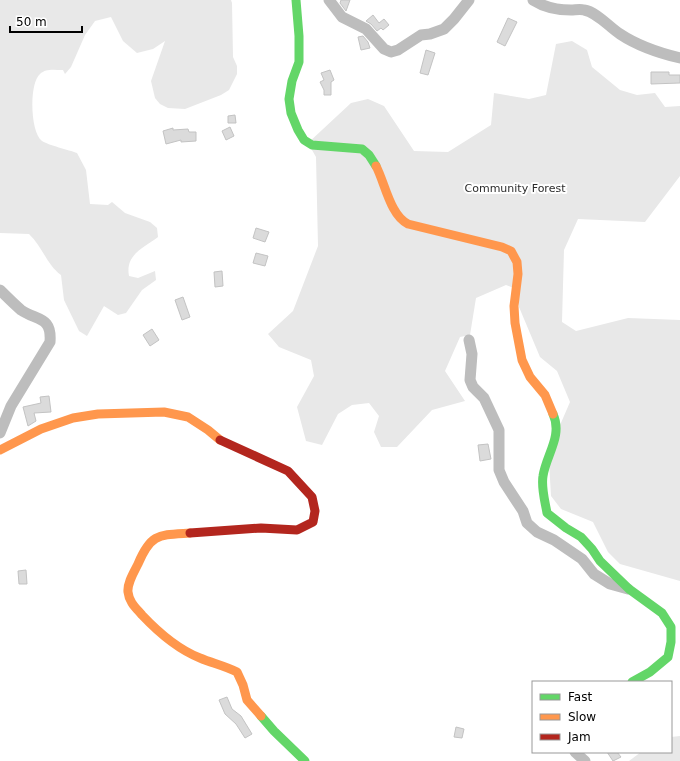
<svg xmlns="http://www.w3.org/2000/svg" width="680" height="761" viewBox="0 0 680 761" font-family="'DejaVu Sans',sans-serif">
<rect width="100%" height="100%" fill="#fff"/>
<g fill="#e8e8e8">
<path d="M 0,0 L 231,0 L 232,3 L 233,57 L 237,66 L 237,74 L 229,90 L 221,95 L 185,109 L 168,108 L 160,104 L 155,98 L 151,81 L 165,41 L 153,49 L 137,53 L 123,41 L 111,17 L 95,21 L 85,35 L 71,67 L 65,74 L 63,70 C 55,70 46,68 40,74 C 29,83 30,132 42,141 C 48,145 69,150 77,153 L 86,170 L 90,204 L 108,205 L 112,202 L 125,213 L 150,222 L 157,228 L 158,237 C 143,248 125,255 129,276 L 138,278 L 155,271 L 156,280 L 142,290 L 126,313 L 118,315 L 104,306 L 87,336 L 79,331 L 64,300 L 61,275 C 47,265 42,246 29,234 L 0,233 Z"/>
<polygon points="572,41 587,50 592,67 620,90 637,95 655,93 665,107 680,106 680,176 645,222 578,219 564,250 562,322 576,331 628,318 680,320 680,581 620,564 608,552 593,522 561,509 551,496 549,462 551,446 570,402 557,371 540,357 519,307 519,290 506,285 476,298 470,335 460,337 445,371 465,401 432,410 397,447 381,447 374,432 379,416 369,403 352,405 338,414 322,445 306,441 297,407 314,376 311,360 279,347 268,334 293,311 318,246 316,157 308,143 351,103 368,99 384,106 414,151 448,152 491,125 494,93 529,99 546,95 556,44"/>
<polygon points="680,736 680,761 629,761 641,752 671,752 671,737"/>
</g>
<g fill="#dbdbdb" stroke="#c3c3c3">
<polygon points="341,0 350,0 346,11 340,3"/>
<polygon points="373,15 379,23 384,19 389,25 383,30 381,28 377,31 371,24 366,21"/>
<polygon points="508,18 517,22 505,46 497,42"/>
<polygon points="363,36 368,42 370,48 361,50 358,37"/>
<polygon points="426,50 435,53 428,75 420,73"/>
<polygon points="330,70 334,80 331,82 331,95 324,95 324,90 320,82 324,80 321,73"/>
<polygon points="651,72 669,72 669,75 680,75 680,83 651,84"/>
<polygon points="235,115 236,123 228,123 228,116"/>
<polygon points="230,127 234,136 226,140 222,131"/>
<polygon points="173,128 173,130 188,129 189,132 196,132 196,141 181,142 181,140 166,144 163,131"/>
<polygon points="256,228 269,232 265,242 253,238"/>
<polygon points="256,253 268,256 265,266 253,263"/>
<polygon points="222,271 223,286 215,287 214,272"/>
<polygon points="183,297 190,317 182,320 175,300"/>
<polygon points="152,329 159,340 150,346 143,335"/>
<polygon points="49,396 51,412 34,413 36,421 28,426 23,407 41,403 40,397"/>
<polygon points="488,444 491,459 480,461 478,445"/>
<polygon points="26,570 27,584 19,584 18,571"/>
<polygon points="227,697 232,709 241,716 252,734 245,738 236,724 225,714 219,700"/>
<polygon points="456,727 464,729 462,738 454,737"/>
<polygon points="607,752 617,752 621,757 613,761"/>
</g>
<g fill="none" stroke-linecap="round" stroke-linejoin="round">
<g stroke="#bdbdbd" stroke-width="11">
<polyline points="329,0 342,17 366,29 384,49 391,52 398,50 421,35 430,34 444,29 454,19 469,0"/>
<path d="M 533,0 C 544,7 558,10 571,10 C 575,10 580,9 584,10 C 597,12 609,27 620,34 C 638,46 659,53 680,58"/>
<path d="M 0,290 C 7,297 14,304 21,310 C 37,321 52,316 50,342 L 11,406 L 0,433"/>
<polyline points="469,340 472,354 470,380 473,387 484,398 499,430 499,470 504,482 523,511 527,523 537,532 554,540 582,559 594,574 610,584 628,589"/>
<polyline points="575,752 585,761"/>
</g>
<g stroke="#63d668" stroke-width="9">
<polyline points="296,0 299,36 299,62 292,81 289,99 291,113 298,130 304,140 312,145 362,149 369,155 376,166"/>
<path d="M 553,414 C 563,436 546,455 543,476 C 541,488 545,501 547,513 L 566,528 L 581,537 L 592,549 L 600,561 L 629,589 L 662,613 L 671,627 L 671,642 L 668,657 L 650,672 L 632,682"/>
<polyline points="261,716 274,731 305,761"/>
</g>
<g stroke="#ff974d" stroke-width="9">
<path d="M 376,166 C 385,183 390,215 408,224 L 502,247 L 511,251 L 517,262 L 518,274 L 514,306 L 515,323 L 522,360 L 530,377 L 545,395 L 553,414"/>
<polyline points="0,450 41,429 73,418 98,414 164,412 188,417 208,430 220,440"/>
<path d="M 190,533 C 159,535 151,533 138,564 C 134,572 127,583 128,592 C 129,602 136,608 142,615 C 159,633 177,649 200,658 C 212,663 225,666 237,672 L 243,685 L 247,700 L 261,716"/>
</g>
<polyline stroke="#b3261e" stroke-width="9" points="190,533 261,528 297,530 313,522 315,511 312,497 288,471 220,440"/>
</g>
<g text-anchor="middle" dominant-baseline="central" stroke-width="4" stroke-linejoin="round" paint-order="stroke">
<g font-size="11" fill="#2c2c2c" stroke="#fff">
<text x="515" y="188">Community Forest</text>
</g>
</g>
<rect x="532" y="681" width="140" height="72" fill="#ffffff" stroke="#999999"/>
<rect x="540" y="694" width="20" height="6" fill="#63d668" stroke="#999999"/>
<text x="568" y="701" font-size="12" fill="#000000">Fast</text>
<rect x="540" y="714" width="20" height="6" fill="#ff974d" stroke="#999999"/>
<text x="568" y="721" font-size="12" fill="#000000">Slow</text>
<rect x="540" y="734" width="20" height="6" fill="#b3261e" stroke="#999999"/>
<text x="568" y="741" font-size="12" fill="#000000">Jam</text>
<path d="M10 26v6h72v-6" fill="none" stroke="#000000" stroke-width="2"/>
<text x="16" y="26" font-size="12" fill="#000000" stroke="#ffffff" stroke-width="3" paint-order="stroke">50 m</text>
</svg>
